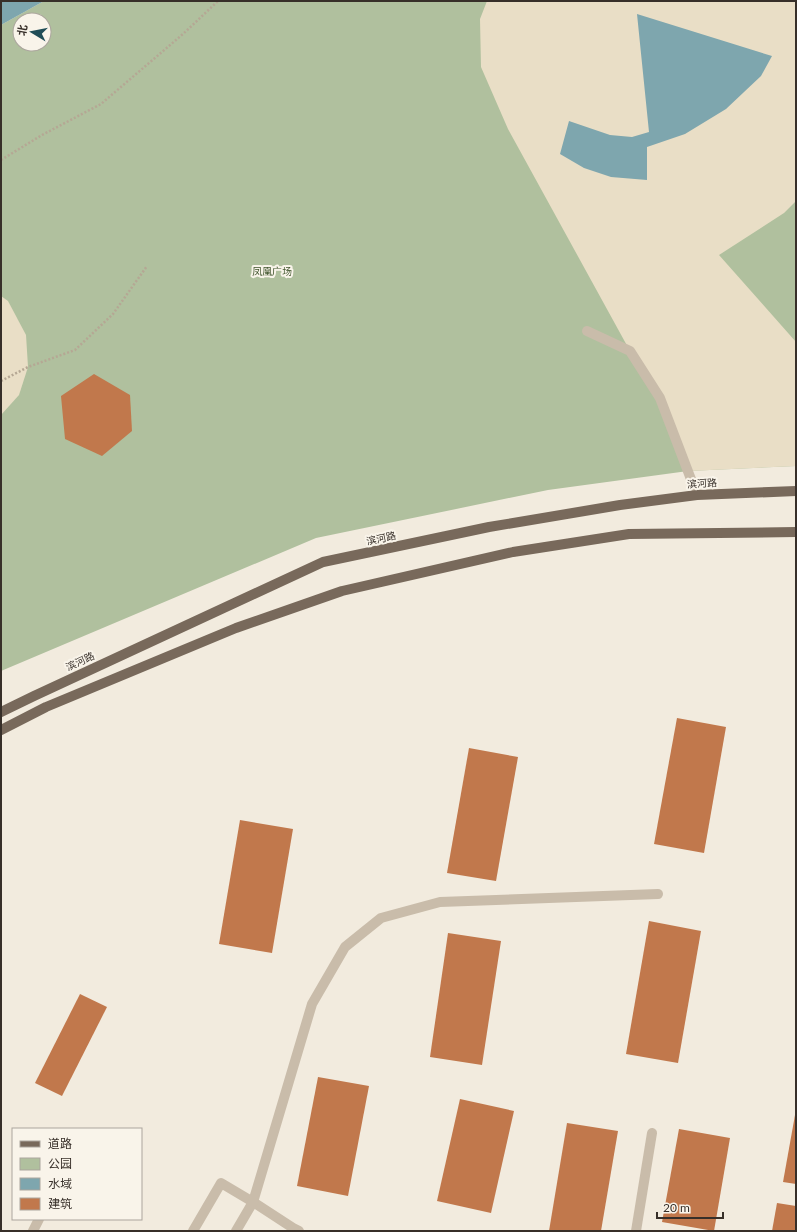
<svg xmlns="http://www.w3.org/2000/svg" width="797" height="1232" viewBox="0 0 797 1232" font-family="Lato,'Noto Sans SC',sans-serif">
<rect width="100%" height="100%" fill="#f2ebde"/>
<path fill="#b0c09e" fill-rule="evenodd" d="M 44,1 L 796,1 L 796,466 L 688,471 L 548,490 L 316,538 L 1,671 L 1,25 ZM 20,20 L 44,20 L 44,44 L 20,44 Z"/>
<g fill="#e9dec6">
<polygon points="487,1 796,1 796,201 784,213 719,255 796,342 796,466 688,471 660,398 630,351 508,129 481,67 480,19"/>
<polygon points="1,296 8,301 26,335 28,367 19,395 1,415"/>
</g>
<g fill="#7ea6ae">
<polygon points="1,1 44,1 1,25"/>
<polygon points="637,14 772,56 761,76 726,109 685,134 647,147 647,180 611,177 584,168 560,154 569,121 610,135 632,137 649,132"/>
</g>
<g fill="#c1784c">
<polygon points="94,374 130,395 132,431 102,456 65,439 61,396"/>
<polygon points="677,718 726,727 704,853 654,844"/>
<polygon points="469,748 518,757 496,881 447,873"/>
<polygon points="240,820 293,829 272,953 219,944"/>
<polygon points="649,921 701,931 678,1063 626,1054"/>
<polygon points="448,933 501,941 482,1065 430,1057"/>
<polygon points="80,994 107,1007 62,1096 35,1083"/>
<polygon points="318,1077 369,1086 348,1196 297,1186"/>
<polygon points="460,1099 514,1111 491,1213 437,1201"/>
<polygon points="795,1115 796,1115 796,1184 783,1182"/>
<polygon points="567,1123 618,1131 601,1231 549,1231"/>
<polygon points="679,1129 730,1138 714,1231 662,1222"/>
<polygon points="777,1203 796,1206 796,1231 772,1231"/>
</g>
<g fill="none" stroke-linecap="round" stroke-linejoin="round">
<g stroke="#b5a794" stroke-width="2.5" stroke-dasharray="2 2" stroke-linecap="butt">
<polyline points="1,160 42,135 101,104 183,34 218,1"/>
<polyline points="1,381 28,367 75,350 113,314 147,266"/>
</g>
<g stroke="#c9bcaa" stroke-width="10">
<polyline points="587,331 630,351 660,398 697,495"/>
<polyline points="33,1231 39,1219"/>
<polyline points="193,1231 221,1183 253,1202 293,1228 299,1231"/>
<polyline points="236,1231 253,1202 312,1004 345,947 381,918 440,902 658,894"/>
<polyline points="636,1231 652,1133"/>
</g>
<g stroke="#78695b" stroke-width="10">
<polyline points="1,712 34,696 323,562 489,527 620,505 697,495 796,491"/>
<polyline points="1,730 46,707 236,628 342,591 513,552 629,534 796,532"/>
</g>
</g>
<g text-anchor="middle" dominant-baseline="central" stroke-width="4" stroke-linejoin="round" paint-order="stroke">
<g font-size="10" fill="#41552e" stroke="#f9f4ea">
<text x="272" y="271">凤凰广场</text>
</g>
<g font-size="10" fill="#372f29" stroke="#f9f4ea">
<text transform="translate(702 483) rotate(-4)">滨河路</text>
<text transform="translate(381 538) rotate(-12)">滨河路</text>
<text transform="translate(80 661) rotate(-25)">滨河路</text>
</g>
</g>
<rect width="797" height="1232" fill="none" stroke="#372f29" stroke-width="4"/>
<rect x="12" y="1128" width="130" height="92" fill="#f9f4ea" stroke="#aba59d"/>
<rect x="20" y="1141" width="20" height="6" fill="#78695b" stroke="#aba59d"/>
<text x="48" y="1148" font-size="12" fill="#372f29">道路</text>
<rect x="20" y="1158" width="20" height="12" fill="#b0c09e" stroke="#aba59d"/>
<text x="48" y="1168" font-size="12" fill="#372f29">公园</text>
<rect x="20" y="1178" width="20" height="12" fill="#7ea6ae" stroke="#aba59d"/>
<text x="48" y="1188" font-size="12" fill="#372f29">水域</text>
<rect x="20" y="1198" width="20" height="12" fill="#c1784c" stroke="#aba59d"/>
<text x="48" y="1208" font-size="12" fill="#372f29">建筑</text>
<g transform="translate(32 32) rotate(280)"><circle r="19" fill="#f9f4ea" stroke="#aba59d"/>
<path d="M0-3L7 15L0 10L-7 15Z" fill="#204d57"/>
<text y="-6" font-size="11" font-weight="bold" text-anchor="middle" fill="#372f29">北</text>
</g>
<path d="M657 1212v6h66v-6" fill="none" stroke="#372f29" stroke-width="2"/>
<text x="663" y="1212" font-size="12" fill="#372f29" stroke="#f9f4ea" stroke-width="3" paint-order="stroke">20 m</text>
</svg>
